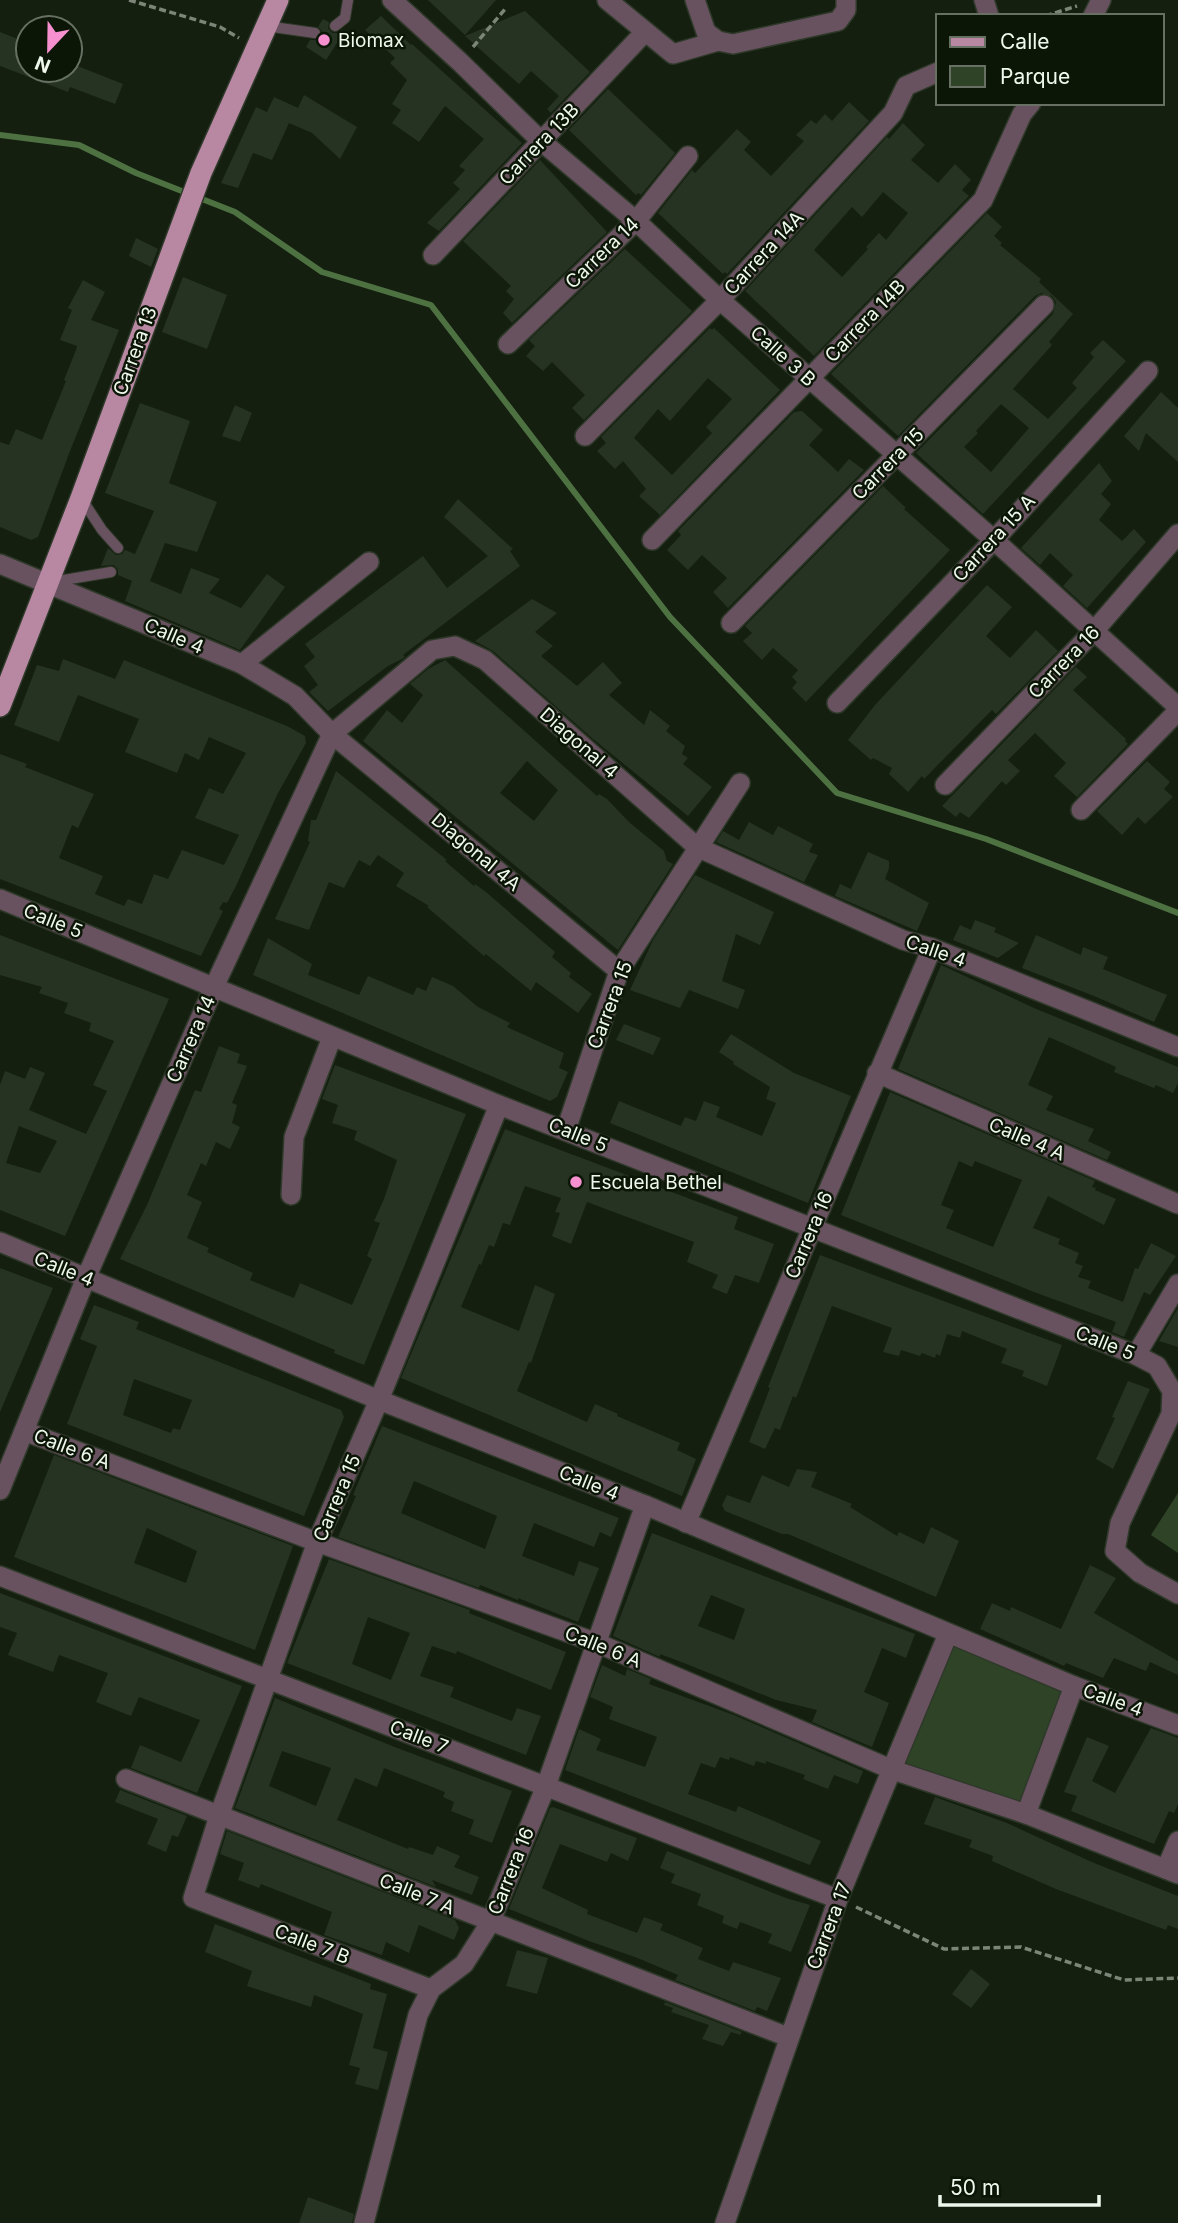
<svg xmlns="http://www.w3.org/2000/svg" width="1178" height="2223" viewBox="0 0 1178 2223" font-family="Inter,sans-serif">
<rect width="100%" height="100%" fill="#141f0f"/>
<g fill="#2f4427">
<polygon points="1178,1493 1178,1553 1151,1535"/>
<polygon points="948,1634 1074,1686 1026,1814 893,1770"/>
</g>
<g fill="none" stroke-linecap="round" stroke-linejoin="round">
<polyline stroke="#4e7142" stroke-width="6" points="0,135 79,145 136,173 235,212 322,272 431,305 670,617 837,793 986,839 1178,913"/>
</g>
<g fill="#263322" fill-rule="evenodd">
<polygon points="428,0 496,0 465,35"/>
<polygon points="525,11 590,72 551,113 547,109 559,96 531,71 519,84 465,36"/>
<polygon points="381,16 411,45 412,44 522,143 439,231 427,223 460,189 453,183 465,170 459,166 484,139 445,106 419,142 392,123 401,110 392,104 407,80 390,63 395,58 365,30"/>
<polygon points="323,19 329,22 328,28 332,33 337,33 342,30 344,32 326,60 306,47 310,40 317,40 321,37 322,31 318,27"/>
<polygon points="0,32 28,43 28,70 70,70 70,63 123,84 115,104 70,87 68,92 0,66"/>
<polygon points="608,89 675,153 641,195 638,193 636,195 569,130"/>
<polygon points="304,95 357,127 340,159 312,133 289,123 272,160 253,153 238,188 221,183 256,107 267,112 274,97 298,108"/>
<polygon points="849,102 869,121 727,274 725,272 723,274 658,213 692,170 695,173 737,129 751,142 744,150 771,176 804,141 796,135 811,120 816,124 825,114 832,121"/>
<path d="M 903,123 L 925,145 L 911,160 L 938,183 L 955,164 L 971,180 L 962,190 L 969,196 L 814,356 L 745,291 L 887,137 L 889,139 ZM 883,192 L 908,213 L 886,240 L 879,233 L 866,247 L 868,249 L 842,277 L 814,250 L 852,207 L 862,217 Z"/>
<polygon points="540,160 607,232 512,323 503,313 514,299 506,291 511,286 463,241"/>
<path d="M 987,213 L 1002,227 L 994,236 L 1002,243 L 1000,245 L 1041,279 L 1039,282 L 1073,314 L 1049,342 L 1052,345 L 1013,389 L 1048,419 L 1077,388 L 1072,383 L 1094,357 L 1090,353 L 1103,340 L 1126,361 L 983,514 L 916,453 L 1053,314 L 1056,302 L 1052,296 L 1041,293 L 1035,296 L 898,436 L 831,374 ZM 1001,404 L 1029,428 L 991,472 L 964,447 L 978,433 L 976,431 Z"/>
<polygon points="136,238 158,249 151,267 129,256"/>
<polygon points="625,249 692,311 584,420 572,408 585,395 552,362 543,371 526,356 535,346 529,340"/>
<polygon points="183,277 227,295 207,349 162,332"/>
<polygon points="83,280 105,292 91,320 119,330 70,451 38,537 31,540 0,527 0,442 9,445 16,429 42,440 66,381 64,380 76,350 77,346 60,340 72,310 68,308"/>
<path d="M 710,328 L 712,330 L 714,328 L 780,390 L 660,515 L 639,496 L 646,489 L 623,461 L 615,469 L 597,451 L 606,443 L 601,437 ZM 708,378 L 732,399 L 706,427 L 712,433 L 672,475 L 634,438 L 658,409 L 670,421 Z"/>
<polygon points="1161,392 1178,408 1178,462 1146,433 1139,451 1124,436"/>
<polygon points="140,403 190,421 169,483 217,502 197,552 165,543 150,581 181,594 191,568 220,579 209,593 241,608 267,574 285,587 240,650 125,601 132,581 118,575 118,570 114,565 101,566 108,548 116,555 122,554 125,550 135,554 154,511 105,493"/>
<polygon points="235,405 252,413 240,442 222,436"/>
<polygon points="802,411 823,430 809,445 822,457 838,472 849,459 864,470 728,608 713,592 727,578 702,555 688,570 667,550 681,535 678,531 794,412"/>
<polygon points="1099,463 1112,481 1101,494 1111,504 1099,520 1122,541 1134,529 1146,542 1087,608 1063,586 1073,575 1050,553 1040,565 1021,548"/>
<polygon points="883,486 906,508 904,509 950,550 806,702 792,688 797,682 792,677 798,670 773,648 762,660 743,641 752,633 745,626"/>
<polygon points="458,499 513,549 510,551 520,566 403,655 405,657 402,659 388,666 328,711 309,692 318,685 304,666 315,657 305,644 423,556 447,588 488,556 444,517"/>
<polygon points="987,585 1012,607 986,636 1010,658 1036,630 1058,651 996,714 992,710 924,779 922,776 908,792 889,774 892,768 873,758 871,760 848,740 875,705"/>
<polygon points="532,599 557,613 535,632 553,646 541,656 577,686 603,662 622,683 609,695 644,725 650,710 670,726 666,731 685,746 682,754 688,758 683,764 712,787 688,816 593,739 493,651 475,641"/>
<polygon points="63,659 115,679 124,660 287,726 305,736 306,743 277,795 236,886 227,903 223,902 219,909 223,911 201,956 0,879 0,754 27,764 25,767 94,794 78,828 72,825 59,858 103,876 95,894 124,906 128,899 142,904 154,874 168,879 182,850 224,865 239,835 195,818 209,788 223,794 246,753 209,737 199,760 185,753 177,773 125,752 139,719 78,695 59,742 14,725 37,665 59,671"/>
<path d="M 445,660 L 597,796 L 599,794 L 607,799 L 629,822 L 664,851 L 667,861 L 673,864 L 618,950 L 363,741 L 387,710 L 402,723 L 423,695 L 410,684 L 428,669 ZM 527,761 L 558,790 L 534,821 L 500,793 Z"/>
<polygon points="1076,667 1087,677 1073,690 1126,739 1125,741 1128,744 1077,797 1054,776 1066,763 1035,733 1008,760 1020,771 1006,785 1002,781 969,818 960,812 956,817 942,806"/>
<polygon points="1147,761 1170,782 1164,789 1173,797 1145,824 1138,817 1122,835 1097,811"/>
<polygon points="336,771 447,860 445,861 474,886 475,884 486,892 555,952 552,957 571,973 569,977 592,994 578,1013 536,982 531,991 486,954 484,956 427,907 429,906 396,886 404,873 378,855 370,866 359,860 344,888 329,882 309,930 275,919 310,842 308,841 311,820 316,820"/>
<polygon points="749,822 773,835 778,826 813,844 809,852 818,855 804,882 716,842 723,831 739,840"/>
<polygon points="868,852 889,861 889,868 885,879 929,903 917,931 835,896 840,884 851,889"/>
<polygon points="695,875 774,912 760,945 736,934 722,981 745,990 738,1009 689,990 680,1008 630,990 653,940"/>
<polygon points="975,920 996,928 994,932 1019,943 998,958 953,940 960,925 971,930"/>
<path d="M 0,935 L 169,999 L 65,1236 L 0,1210 L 0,1085 L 5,1071 L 25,1079 L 30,1067 L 45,1073 L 29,1110 L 86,1134 L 107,1091 L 93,1085 L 114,1041 L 89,1031 L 91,1023 L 64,1013 L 68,1003 L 39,993 L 42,987 L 0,975 ZM 19,1126 L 57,1141 L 40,1173 L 6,1163 Z"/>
<polygon points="1036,935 1081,955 1083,947 1108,957 1103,969 1167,995 1154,1022 1094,996 1022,968"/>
<polygon points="268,938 312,964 308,975 359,995 368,976 413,995 417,987 426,991 432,977 453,986 478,1007 510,1023 507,1027 564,1053 559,1068 568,1072 557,1097 550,1101 253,975"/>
<polygon points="941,965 1034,1008 1178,1067 1178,1083 1173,1093 1156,1085 1154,1088 1114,1072 1116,1067 1049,1037 1028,1085 1053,1096 1046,1110 1094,1129 1088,1141 1111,1152 1107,1160 898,1069"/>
<polygon points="624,1024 661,1038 653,1055 616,1040"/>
<polygon points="731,1034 794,1073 851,1096 808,1203 610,1123 619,1101 681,1126 685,1117 696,1121 704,1101 720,1107 716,1117 762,1136 776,1103 766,1099 770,1087 733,1064 734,1062 719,1052"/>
<polygon points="219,1046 240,1054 237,1063 247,1066 232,1103 237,1105 232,1123 240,1127 230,1149 216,1142 206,1166 201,1163 187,1195 202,1202 187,1238 209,1248 207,1252 253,1273 250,1280 294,1298 300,1283 352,1305 372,1259 367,1256 380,1223 374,1221 384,1199 397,1160 354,1140 357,1131 332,1123 338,1105 322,1099 335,1065 466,1114 364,1365 334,1353 335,1350 120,1259 147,1205 195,1090 201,1092"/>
<path d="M 890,1092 L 1095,1181 L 1092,1187 L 1096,1188 L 1095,1190 L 1116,1199 L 1104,1225 L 1048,1196 L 1033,1228 L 1060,1239 L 1058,1244 L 1079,1253 L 1075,1263 L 1083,1266 L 1078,1277 L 1091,1281 L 1088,1288 L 1123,1302 L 1135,1268 L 1138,1269 L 1151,1243 L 1176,1256 L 1150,1295 L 1144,1292 L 1124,1337 L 1112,1332 L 1116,1322 L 1034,1292 L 841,1215 ZM 959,1161 L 972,1167 L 975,1161 L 1022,1180 L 993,1247 L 946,1228 L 954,1210 L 941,1205 Z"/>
<polygon points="505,1129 738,1217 734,1229 774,1244 759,1283 735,1275 727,1294 712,1288 718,1275 687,1262 694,1242 587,1202 571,1244 552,1236 560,1213 555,1212 561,1198 525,1186 510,1225 503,1223 494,1247 489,1245 481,1265 479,1264 461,1307 519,1331 535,1285 555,1294 531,1363 529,1362 517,1391 587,1422 595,1404 618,1414 617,1416 680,1443 677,1450 696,1459 682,1496 401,1378"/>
<polygon points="820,1255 1062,1345 1047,1386 1022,1376 1024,1371 1001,1363 1007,1349 962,1331 960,1338 947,1334 940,1356 936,1354 935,1358 922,1353 920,1356 901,1350 899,1356 883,1352 892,1328 832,1306 796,1398 793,1396 780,1430 775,1428 765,1449 749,1442 770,1388 768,1387"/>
<polygon points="0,1268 53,1288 0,1412"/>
<path d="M 94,1305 L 139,1322 L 136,1329 L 341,1410 L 344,1417 L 304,1516 L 67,1424 L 97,1346 L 80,1339 ZM 134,1379 L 192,1400 L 180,1430 L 173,1428 L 171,1433 L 123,1415 Z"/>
<polygon points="1178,1308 1178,1347 1159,1341"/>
<polygon points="1128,1381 1150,1389 1113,1469 1096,1459 1115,1418 1112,1417"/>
<path d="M 382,1426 L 619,1518 L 611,1537 L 600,1532 L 594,1547 L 534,1523 L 522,1556 L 574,1576 L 579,1561 L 599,1568 L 578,1622 L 518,1598 L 518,1600 L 480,1585 L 479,1588 L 338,1537 L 356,1496 L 353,1495 L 361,1476 ZM 414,1481 L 497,1516 L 485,1549 L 401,1513 Z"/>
<path d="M 54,1455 L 293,1546 L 255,1650 L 14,1557 ZM 147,1528 L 197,1551 L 186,1583 L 134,1563 Z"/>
<polygon points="797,1469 817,1472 811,1487 852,1504 850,1507 897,1536 899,1532 924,1544 931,1527 959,1541 936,1597 788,1534 782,1534 725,1511 722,1505 727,1495 750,1503 762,1475 789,1487"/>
<path d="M 652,1533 L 915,1634 L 906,1658 L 882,1648 L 870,1678 L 864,1692 L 889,1703 L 872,1747 L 812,1722 L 817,1710 L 776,1700 L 684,1663 L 660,1654 L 660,1657 L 613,1636 ZM 711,1595 L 745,1609 L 734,1640 L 698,1626 Z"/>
<path d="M 329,1559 L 470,1610 L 469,1613 L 566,1652 L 551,1690 L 457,1651 L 456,1654 L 432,1646 L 420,1676 L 454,1687 L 450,1697 L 512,1721 L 517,1708 L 541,1716 L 526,1755 L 287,1663 ZM 368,1617 L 410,1633 L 391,1680 L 352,1664 Z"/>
<polygon points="1090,1565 1116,1578 1094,1613 1178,1661 1178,1675 1150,1662 1146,1671 1114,1658 1103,1678 1066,1663 1064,1666 980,1629 992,1603 1010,1611 1011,1607 1061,1629"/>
<polygon points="0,1593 242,1686 197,1793 131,1768 140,1745 181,1762 200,1720 139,1697 131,1716 96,1702 108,1673 59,1655 53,1672 8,1655 17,1633 0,1627"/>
<polygon points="602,1665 625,1676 627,1669 651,1679 649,1684 734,1715 863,1771 858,1784 834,1775 828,1789 803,1779 805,1775 766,1761 766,1764 756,1761 754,1766 730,1757 729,1760 720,1757 715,1768 701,1763 688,1794 736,1812 738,1806 821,1841 810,1865 565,1770 579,1729 601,1739 596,1750 645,1767 657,1737 609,1719 613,1707 590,1697"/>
<path d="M 275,1698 L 392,1746 L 512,1791 L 492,1843 L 469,1834 L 474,1820 L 451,1811 L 454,1802 L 443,1797 L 445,1792 L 384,1768 L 377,1787 L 355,1778 L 337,1820 L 408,1849 L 409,1847 L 433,1855 L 437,1846 L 460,1856 L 454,1867 L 479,1877 L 472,1895 L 432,1880 L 436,1887 L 235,1808 ZM 282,1751 L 331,1768 L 316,1806 L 269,1786 Z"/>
<polygon points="1151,1728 1178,1738 1178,1804 1174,1813 1169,1811 1154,1844 1071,1811 1077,1796 1064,1792 1087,1737 1109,1746 1092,1781 1115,1793"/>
<polygon points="120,1790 187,1816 178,1837 172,1835 166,1852 147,1844 158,1819 115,1802"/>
<polygon points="935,1797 1007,1823 1094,1863 1178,1896 1178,1929 1168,1925 1166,1930 1056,1889 992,1861 993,1856 969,1847 972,1840 924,1824"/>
<polygon points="553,1807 637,1838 628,1861 611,1853 607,1862 560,1844 542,1888 588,1910 587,1914 637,1933 644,1917 663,1924 660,1930 703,1948 698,1959 729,1971 733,1962 781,1978 767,2011 757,2007 755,2011 675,1980 678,1975 635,1957 589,1941 509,1909 550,1808"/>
<polygon points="227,1831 455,1920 459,1928 454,1940 419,1925 409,1953 386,1942 382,1955 324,1935 332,1912 261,1884 259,1888 238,1880 244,1863 220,1854"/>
<polygon points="667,1851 786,1898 810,1905 791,1952 768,1943 772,1934 740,1922 737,1929 722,1923 724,1916 697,1905 701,1894 671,1883 675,1874 660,1868"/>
<polygon points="215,1924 371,1984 370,1989 387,1994 373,2048 388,2052 378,2090 355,2084 360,2068 349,2065 363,2014 314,1995 311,2007 247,1986 252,1971 205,1952"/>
<polygon points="517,1950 548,1958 537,1994 506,1986"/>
<polygon points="971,1969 990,1984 971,2008 952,1994"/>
<polygon points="665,2002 742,2032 740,2035 731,2032 723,2046 702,2039 709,2025 671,2012 673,2008 664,2005"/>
<polygon points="308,2197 354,2214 352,2223 299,2223"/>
</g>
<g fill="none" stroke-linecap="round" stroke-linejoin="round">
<g stroke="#2e392a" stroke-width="12">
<g id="lane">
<polyline points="266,26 315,33"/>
<polyline points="335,26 345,18 348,0"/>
<polyline points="81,498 102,530 118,548"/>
<polyline points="52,582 111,572"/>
</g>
</g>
<g stroke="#2e392a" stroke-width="22">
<g id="street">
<polyline points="392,0 460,62 541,141 636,221 720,300 994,540 1178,707"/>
<polyline points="607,0 673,54 718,41 733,44 838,21 846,10 846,0"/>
<polyline points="695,0 706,32 718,41"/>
<polyline points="984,0 989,16"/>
<polyline points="1093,16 1101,0"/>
<polyline points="433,255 645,32"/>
<polyline points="508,344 636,221 688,156"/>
<polyline points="585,436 720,300 893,113 906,86 938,72"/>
<polyline points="652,540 983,200 1022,114 1031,103"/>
<polyline points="0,564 242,664 295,696 332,734 619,971"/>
<polyline points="731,623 1044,305"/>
<polyline points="242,664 369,562"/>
<polyline points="837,703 994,540 1148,371"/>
<polyline points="945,785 1094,631 1178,534"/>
<polyline points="1081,810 1178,711"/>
<polyline points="0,899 499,1105 1136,1355 1157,1366 1172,1391 1171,1414 1120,1523 1115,1551 1140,1573 1178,1594"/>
<polyline points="877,1073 1178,1204"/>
<polyline points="566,1130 619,971 740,783"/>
<polyline points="291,1195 294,1137 332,1037"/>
<polyline points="0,1242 379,1400 645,1505 1074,1686 1178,1725"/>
<polyline points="1136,1355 1178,1284"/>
<polyline points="24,1431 317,1542 597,1643 893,1770 1026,1814 1178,1874"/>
<polyline points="0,1490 86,1278 214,987 332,734 432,650 455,646 485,660 697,847 903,940 932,948 1178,1047"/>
<polyline points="686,1523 932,948"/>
<polyline points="0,1576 838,1899"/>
<polyline points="126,1779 788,2037"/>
<polyline points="1026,1814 1074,1686"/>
<polyline points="1166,1869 1178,1841"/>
<polyline points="431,1989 193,1898 219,1816 317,1542 379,1400 499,1105"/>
<polyline points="364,2223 418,2015 431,1989 464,1964 490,1923 546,1786 645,1505"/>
<polyline points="725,2223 838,1899 948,1634"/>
</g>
</g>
<g stroke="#2e392a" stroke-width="24">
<polyline id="primary" points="0,706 81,498 201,173 278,0"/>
</g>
<g stroke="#7c8578" stroke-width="3.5" stroke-dasharray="7 3.5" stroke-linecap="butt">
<polyline points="129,0 220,27 239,38"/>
<polyline points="1045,16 1077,6"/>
<polyline points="473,47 506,8"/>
<polyline points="856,1907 944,1949 1021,1947 1124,1980 1178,1978"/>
</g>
<use href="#lane" stroke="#69525f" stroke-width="10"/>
<use href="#street" stroke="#69525f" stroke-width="19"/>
<use href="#primary" stroke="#b888a3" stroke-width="21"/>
</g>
<g fill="#f790ce" stroke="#0b1607" stroke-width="2.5">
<circle cx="324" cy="40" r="7"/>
<circle cx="576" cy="1182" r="7"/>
</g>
<g text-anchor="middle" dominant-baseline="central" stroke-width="5" stroke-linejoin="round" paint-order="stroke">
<g font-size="19" fill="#f0f8ed" stroke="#0b1607" text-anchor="start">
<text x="338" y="40">Biomax</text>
<text x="590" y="1182">Escuela Bethel</text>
</g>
<g font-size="19" fill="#f0f8ed" stroke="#0b1607">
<text transform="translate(539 144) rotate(-46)">Carrera 13B</text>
<text transform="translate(602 253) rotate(-44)">Carrera 14</text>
<text transform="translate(764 253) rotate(-47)">Carrera 14A</text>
<text transform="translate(865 321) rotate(-46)">Carrera 14B</text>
<text transform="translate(135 351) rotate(-70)">Carrera 13</text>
<text transform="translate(783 356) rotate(42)">Calle 3 B</text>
<text transform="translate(888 464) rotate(-45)">Carrera 15</text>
<text transform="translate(994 538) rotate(-47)">Carrera 15 A</text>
<text transform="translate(174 636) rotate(23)">Calle 4</text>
<text transform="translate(1064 662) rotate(-46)">Carrera 16</text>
<text transform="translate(579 743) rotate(41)">Diagonal 4</text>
<text transform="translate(476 852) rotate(40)">Diagonal 4A</text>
<text transform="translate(53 921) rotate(22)">Calle 5</text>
<text transform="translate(936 951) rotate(19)">Calle 4</text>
<text transform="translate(610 1005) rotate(-69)">Carrera 15</text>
<text transform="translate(191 1039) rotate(-66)">Carrera 14</text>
<text transform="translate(578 1135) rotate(22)">Calle 5</text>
<text transform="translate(1027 1139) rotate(23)">Calle 4 A</text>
<text transform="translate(809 1235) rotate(-67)">Carrera 16</text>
<text transform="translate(64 1269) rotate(22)">Calle 4</text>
<text transform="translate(1105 1343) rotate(22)">Calle 5</text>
<text transform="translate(72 1449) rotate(21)">Calle 6 A</text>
<text transform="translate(589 1483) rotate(22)">Calle 4</text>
<text transform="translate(337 1498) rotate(-67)">Carrera 15</text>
<text transform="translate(603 1647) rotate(22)">Calle 6 A</text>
<text transform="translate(1113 1700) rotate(20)">Calle 4</text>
<text transform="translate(419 1737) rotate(21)">Calle 7</text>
<text transform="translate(511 1871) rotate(-68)">Carrera 16</text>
<text transform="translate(417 1894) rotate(22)">Calle 7 A</text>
<text transform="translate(829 1926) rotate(-69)">Carrera 17</text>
<text transform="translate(312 1944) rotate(21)">Calle 7 B</text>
</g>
</g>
<rect x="936" y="14" width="228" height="91" fill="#0b1607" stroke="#677063" stroke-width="2"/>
<rect x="950" y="37" width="35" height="10" fill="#b888a3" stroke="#677063" stroke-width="2"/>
<text x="1000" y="49" font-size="21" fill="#f0f8ed">Calle</text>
<rect x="950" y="66" width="35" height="21" fill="#2f4427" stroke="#677063" stroke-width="2"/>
<text x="1000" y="84" font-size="21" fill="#f0f8ed">Parque</text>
<g transform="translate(49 49) rotate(202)"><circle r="33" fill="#0b1607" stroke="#677063" stroke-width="2"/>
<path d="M0-5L12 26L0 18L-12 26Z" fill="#f790ce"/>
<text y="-10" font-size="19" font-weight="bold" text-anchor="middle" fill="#f0f8ed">N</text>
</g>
<path d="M940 2195v10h159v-10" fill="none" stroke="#f0f8ed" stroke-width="3.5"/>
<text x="950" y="2195" font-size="21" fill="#f0f8ed" stroke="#0b1607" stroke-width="5" paint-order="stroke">50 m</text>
</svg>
